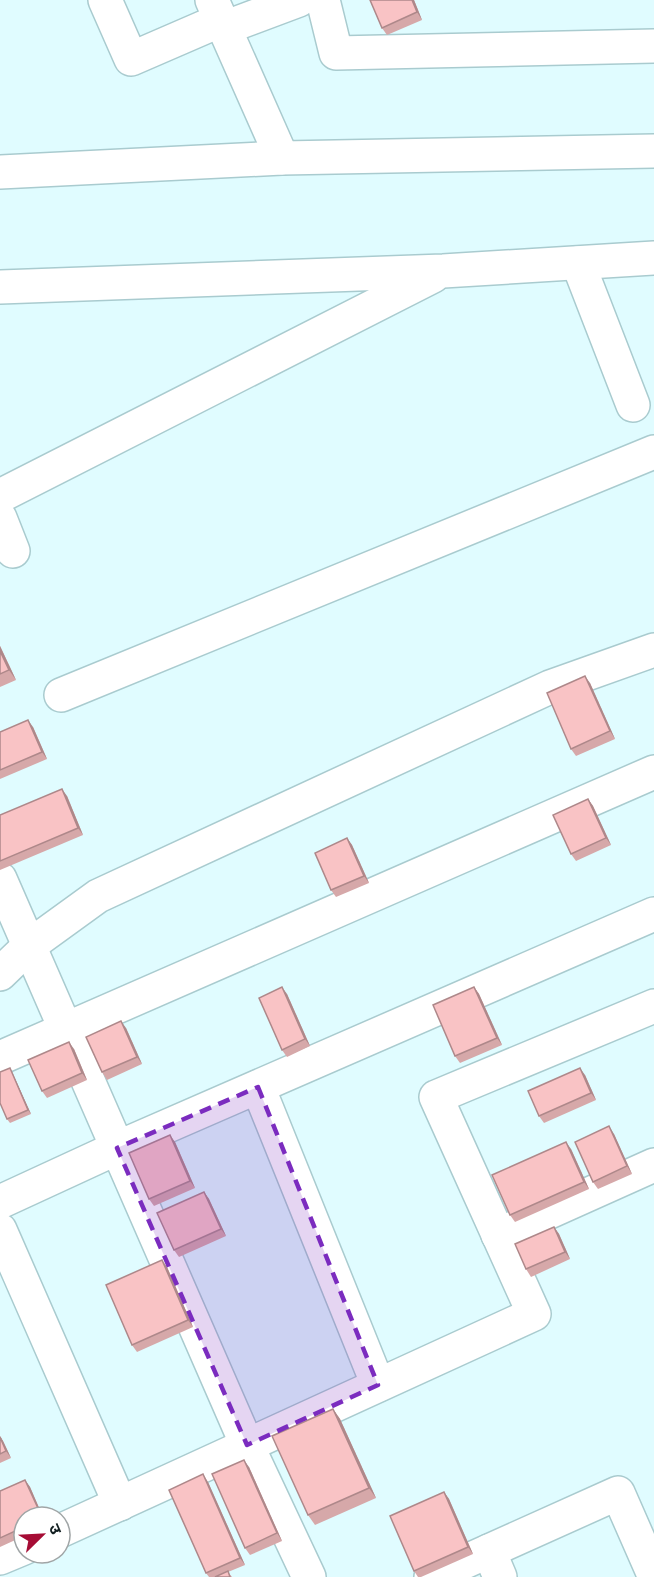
<svg xmlns="http://www.w3.org/2000/svg" width="654" height="1577" viewBox="0 0 654 1577" font-family="'Libre Baskerville','Noto Sans Devanagari',serif">
<rect width="100%" height="100%" fill="#e0fcff"/>
<g fill="none" stroke-linecap="round" stroke-linejoin="round">
<g stroke="#a9cbcf" stroke-width="36">
<g id="minor">
<polyline points="105,0 131,59 221,20"/>
<polyline points="212,0 282,158"/>
<polyline points="323,0 336,53 654,46"/>
<polyline points="224,28 299,0"/>
<polyline points="0,172 282,158 654,151"/>
<polyline points="578,263 633,405"/>
<polyline points="0,287 443,271 654,258"/>
<polyline points="0,496 433,276"/>
<polyline points="0,518 13,551"/>
<polyline points="61,695 654,452"/>
<polyline points="0,879 247,1445 309,1577"/>
<polyline points="0,974 29,946 98,896 550,687 654,650"/>
<polyline points="0,1058 654,772"/>
<polyline points="258,1087 378,1385"/>
<polyline points="0,1202 117,1148 654,914"/>
<polyline points="0,1230 120,1504"/>
<polyline points="498,1235 654,1165"/>
<polyline points="60,1531 534,1314 436,1097 654,1006"/>
<polyline points="489,1551 500,1577"/>
<polyline points="0,1558 24,1548"/>
<polyline points="431,1577 618,1493 654,1575"/>
</g>
</g>
<use href="#minor" stroke="#fff" stroke-width="33"/>
</g>
<g fill="#d6a8a9">
<polygon points="370,0 414,0 422,20 387,35 382,28"/>
<polygon points="0,646 16,680 0,687"/>
<polygon points="590,683 615,739 576,756 571,749"/>
<polygon points="33,727 47,759 0,779 0,732"/>
<polygon points="67,796 83,835 0,870 0,815"/>
<polygon points="588,799 593,806 611,845 576,861 571,854"/>
<polygon points="347,838 352,845 369,883 336,897 331,890"/>
<polygon points="474,987 479,994 502,1045 460,1063 455,1056"/>
<polygon points="287,994 310,1046 287,1057 282,1050"/>
<polygon points="126,1028 142,1064 107,1080 102,1072"/>
<polygon points="74,1049 87,1080 47,1098 42,1091"/>
<polygon points="12,1072 31,1114 10,1123 7,1119"/>
<polygon points="585,1075 596,1100 544,1123 539,1116"/>
<polygon points="614,1134 632,1174 598,1189 593,1182"/>
<polygon points="175,1142 195,1188 154,1206 149,1199"/>
<polygon points="571,1149 589,1189 515,1222 510,1215"/>
<polygon points="204,1192 209,1199 226,1236 179,1257 174,1250"/>
<polygon points="554,1227 559,1234 570,1259 531,1277 526,1269"/>
<polygon points="167,1267 193,1327 137,1352 132,1345"/>
<polygon points="333,1409 340,1419 376,1498 315,1525 308,1515"/>
<polygon points="0,1436 3,1441 11,1458 0,1463"/>
<polygon points="249,1467 282,1541 250,1555 245,1548"/>
<polygon points="25,1480 30,1487 43,1517 24,1517 24,1536 0,1547 0,1491"/>
<polygon points="208,1482 245,1565 228,1572 232,1577 209,1577 206,1573"/>
<polygon points="444,1492 449,1499 473,1554 421,1577 418,1577 414,1571"/>
</g>
<g fill="#ae888a">
<polygon points="412,0 414,0 422,20 417,12"/>
<polygon points="0,646 16,680 9,670 0,651"/>
<polygon points="585,676 590,683 615,739 610,731"/>
<polygon points="28,720 33,727 47,759 42,752"/>
<polygon points="62,789 67,796 83,835 78,828"/>
<polygon points="588,799 593,806 611,845 606,838"/>
<polygon points="347,838 352,845 369,883 364,876"/>
<polygon points="282,987 287,994 310,1046 305,1039"/>
<polygon points="474,987 479,994 502,1045 497,1038"/>
<polygon points="121,1021 126,1028 142,1064 137,1057"/>
<polygon points="69,1042 74,1049 87,1080 82,1073"/>
<polygon points="10,1068 12,1072 31,1114 28,1110"/>
<polygon points="580,1068 585,1075 596,1100 591,1093"/>
<polygon points="609,1126 614,1134 632,1174 627,1166"/>
<polygon points="170,1135 175,1142 195,1188 190,1181"/>
<polygon points="566,1142 571,1149 589,1189 584,1182"/>
<polygon points="204,1192 209,1199 226,1236 221,1229"/>
<polygon points="554,1227 559,1234 570,1259 565,1252"/>
<polygon points="162,1260 167,1267 193,1327 188,1320"/>
<polygon points="333,1409 340,1419 376,1498 369,1488"/>
<polygon points="0,1436 3,1441 11,1458 6,1451"/>
<polygon points="244,1460 249,1467 282,1541 277,1533"/>
<polygon points="203,1474 208,1482 245,1565 240,1558"/>
<polygon points="25,1480 30,1487 43,1517 42,1517"/>
<polygon points="444,1492 449,1499 473,1554 468,1547"/>
</g>
<g fill="#f9c3c5" stroke="#ae888a" stroke-width="1.5">
<polygon points="370,0 412,0 417,12 382,28"/>
<polygon points="0,651 9,670 0,674"/>
<polygon points="585,676 610,731 571,749 547,693"/>
<polygon points="28,720 42,752 0,770 0,732"/>
<polygon points="62,789 78,828 0,861 0,815"/>
<polygon points="588,799 606,838 571,854 553,815"/>
<polygon points="347,838 364,876 331,890 315,853"/>
<polygon points="282,987 305,1039 282,1050 259,998"/>
<polygon points="474,987 497,1038 455,1056 433,1005"/>
<polygon points="121,1021 137,1057 102,1072 86,1037"/>
<polygon points="69,1042 82,1073 42,1091 28,1060"/>
<polygon points="10,1068 28,1110 7,1119 0,1103 0,1072"/>
<polygon points="580,1068 591,1093 539,1116 528,1091"/>
<polygon points="609,1126 627,1166 593,1182 575,1142"/>
<polygon points="170,1135 190,1181 149,1199 129,1153"/>
<polygon points="566,1142 584,1182 510,1215 492,1175"/>
<polygon points="204,1192 221,1229 174,1250 157,1213"/>
<polygon points="554,1227 565,1252 526,1269 515,1244"/>
<polygon points="162,1260 188,1320 132,1345 106,1285"/>
<polygon points="333,1409 369,1488 308,1515 272,1436"/>
<polygon points="0,1437 6,1451 0,1454"/>
<polygon points="244,1460 277,1533 245,1548 212,1474"/>
<polygon points="203,1474 240,1558 206,1573 169,1490"/>
<polygon points="25,1480 42,1517 24,1517 24,1527 0,1538 0,1491"/>
<polygon points="444,1492 468,1547 414,1571 390,1516"/>
<polygon points="228,1571 230,1577 215,1577"/>
</g>
<path fill="#7b2cbf" fill-opacity="0.2" stroke="#7b2cbf" stroke-width="4.5" stroke-dasharray="12 8" stroke-linejoin="round" d="M 258,1087 L 378,1385 L 247,1445 L 117,1148 Z"/>
<g transform="translate(42 1535) rotate(66)"><circle r="28" fill="#ffffff" stroke="#a0a5a6" stroke-width="1.5"/>
<path d="M0-4.5L10 22L0 15L-10 22Z" fill="#a60c35"/>
<text y="-9" font-size="16" font-weight="bold" text-anchor="middle" fill="#121f21">उ</text>
</g>
</svg>
